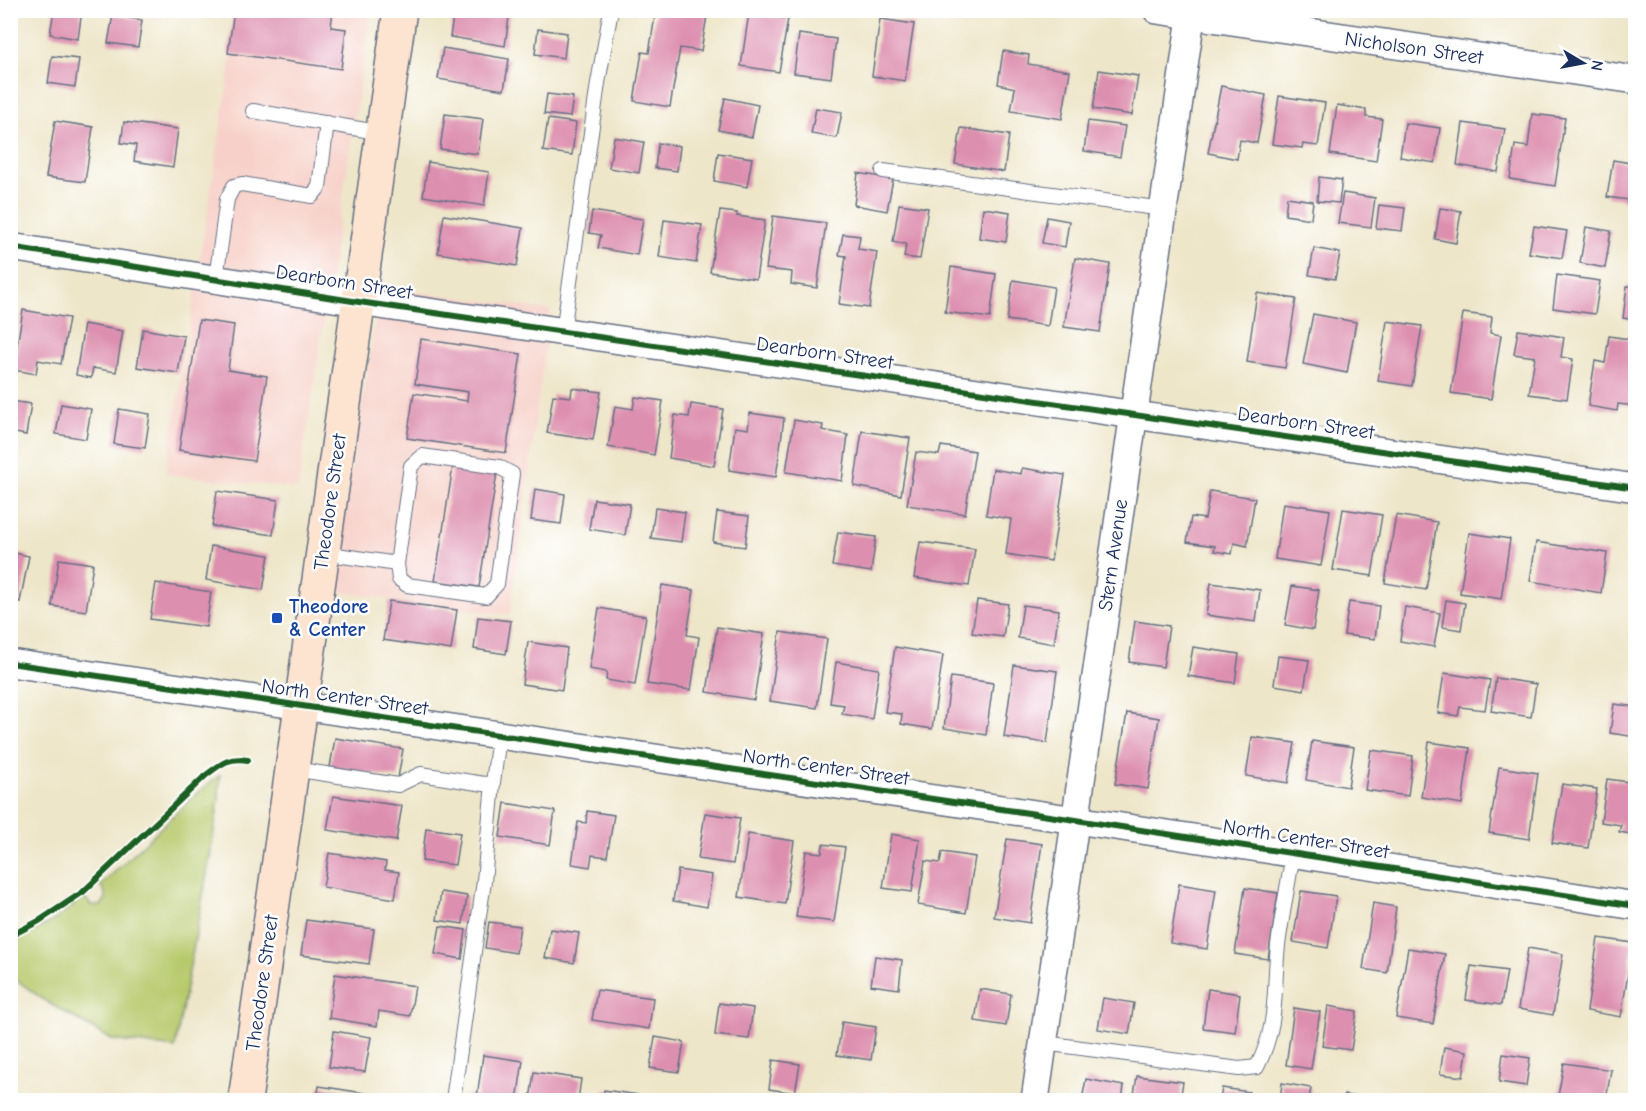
<svg xmlns="http://www.w3.org/2000/svg" width="1646" height="1111" viewBox="0 0 1646 1111" font-family="'Comic Neue',sans-serif">
<rect width="100%" height="100%" fill="#fff"/>
<filter id="ink" filterUnits="userSpaceOnUse"><feTurbulence type="fractalNoise" baseFrequency=".0167" numOctaves="2"/><feDisplacementMap in="SourceGraphic" scale="12" xChannelSelector="R" yChannelSelector="G"/><feConvolveMatrix kernelMatrix="1 2 1 2 8 2 1 2 1" color-interpolation-filters="sRGB"/></filter>
<filter id="wash" filterUnits="userSpaceOnUse"><feTurbulence type="fractalNoise" baseFrequency=".008" numOctaves="4" result="noise"/><feDisplacementMap in="SourceGraphic" scale="24" xChannelSelector="R" yChannelSelector="G"/><feGaussianBlur stdDeviation="1.35" result="paint"/><feColorMatrix in="noise" values="0 0 0 0 0 0 0 0 0 0 0 0 0 0 0 0 0 1.4 0 .05"/><feComposite in="paint" operator="in"/></filter>
<g filter="url(#wash)">
<rect width="100%" height="100%" fill="#eee6c9"/>
<g fill="#f7d1c9">
<polygon points="239,11 371,11 298,489 166,474"/>
<polygon points="381,287 550,310 510,615 331,591"/>
</g>
<polygon fill="#b7c96c" stroke="#697c65" stroke-width="1.5" points="220,775 219,798 210,857 175,1048 112,1040 47,1002 11,976 11,944 56,919 84,897 91,905 101,906 106,898 104,890 100,886 197,793"/>
<g id="blocks">
<g fill="#dd8faf">
<polygon points="54,10 82,10 78,39 50,34"/>
<polygon points="234,10 333,10 331,27 346,29 341,69 228,53"/>
<polygon points="454,10 510,10 505,46 450,37"/>
<polygon points="656,10 708,10 701,51 680,48 670,107 634,101 642,52 649,53"/>
<polygon points="749,13 788,19 779,72 741,66"/>
<polygon points="113,15 142,20 138,47 108,43"/>
<polygon points="880,19 914,24 905,81 872,76"/>
<polygon points="538,29 567,33 564,58 535,54"/>
<polygon points="799,34 836,39 831,78 794,73"/>
<polygon points="443,48 509,59 504,90 438,79"/>
<polygon points="1003,51 1029,55 1028,64 1070,71 1062,119 1011,111 1015,88 998,84"/>
<polygon points="52,56 79,59 75,87 48,83"/>
<polygon points="1099,70 1138,76 1132,115 1093,109"/>
<polygon points="1221,86 1266,95 1257,143 1240,140 1237,159 1208,153"/>
<polygon points="547,94 573,97 570,117 544,114"/>
<polygon points="1279,96 1325,103 1318,146 1303,144 1302,148 1272,144"/>
<polygon points="725,98 758,105 752,137 718,130"/>
<polygon points="1337,105 1366,110 1366,117 1382,119 1376,161 1330,154"/>
<polygon points="816,108 842,112 837,138 811,134"/>
<polygon points="445,114 483,119 478,154 440,149"/>
<polygon points="1532,114 1565,118 1555,186 1510,179 1515,145 1528,147"/>
<polygon points="548,119 576,123 572,155 543,151"/>
<polygon points="55,121 93,127 85,182 46,177"/>
<polygon points="1088,121 1125,126 1120,157 1084,151"/>
<polygon points="124,122 178,129 173,167 134,161 136,145 121,143"/>
<polygon points="1405,123 1440,128 1435,163 1400,157"/>
<polygon points="1463,123 1505,129 1498,172 1457,165"/>
<polygon points="961,128 1009,135 1004,172 955,164"/>
<polygon points="614,137 644,142 639,173 609,168"/>
<polygon points="658,143 680,146 677,171 655,168"/>
<polygon points="718,153 752,158 747,187 714,181"/>
<polygon points="1613,160 1636,164 1636,201 1607,197"/>
<polygon points="428,162 489,172 484,206 423,196"/>
<polygon points="858,173 893,179 887,211 854,205"/>
<polygon points="1319,177 1342,180 1339,203 1317,201"/>
<polygon points="1343,193 1375,198 1371,227 1338,223"/>
<polygon points="1287,197 1313,201 1311,219 1285,215"/>
<polygon points="899,204 928,208 920,259 904,257 906,244 893,242"/>
<polygon points="1379,205 1405,208 1402,231 1376,228"/>
<polygon points="983,208 1010,212 1006,242 979,238"/>
<polygon points="1440,208 1461,211 1456,243 1435,239"/>
<polygon points="592,211 643,219 637,255 598,248 601,235 589,233"/>
<polygon points="720,211 737,213 737,216 765,220 756,279 710,272"/>
<polygon points="444,215 523,228 517,266 438,253"/>
<polygon points="773,216 826,223 817,288 791,284 792,272 766,269"/>
<polygon points="1047,217 1069,221 1065,247 1042,243"/>
<polygon points="664,220 702,225 696,263 659,257"/>
<polygon points="1534,226 1567,231 1562,258 1529,253"/>
<polygon points="1586,227 1611,231 1605,268 1580,263"/>
<polygon points="843,234 860,236 858,249 877,252 869,308 839,304 846,256 839,255"/>
<polygon points="1314,248 1340,253 1335,279 1309,275"/>
<polygon points="1075,258 1110,264 1100,332 1064,327"/>
<polygon points="951,267 996,274 990,318 945,312"/>
<polygon points="1557,275 1600,281 1595,314 1553,308"/>
<polygon points="1013,280 1054,287 1048,326 1007,320"/>
<polygon points="1627,286 1636,287 1636,320 1623,318"/>
<polygon points="1257,293 1296,299 1285,368 1247,362"/>
<polygon points="23,310 69,318 61,364 38,360 36,374 13,370"/>
<polygon points="1463,313 1492,317 1490,333 1501,335 1491,399 1451,393"/>
<polygon points="1313,314 1356,322 1347,373 1303,364"/>
<polygon points="199,320 234,325 228,370 267,376 254,461 179,450"/>
<polygon points="1387,321 1422,326 1412,386 1378,381"/>
<polygon points="84,324 123,331 116,372 93,368 91,378 76,375"/>
<polygon points="143,329 184,336 178,373 137,367"/>
<polygon points="1518,330 1564,337 1561,357 1573,359 1567,399 1529,394 1535,357 1514,354"/>
<polygon points="1609,336 1636,340 1636,406 1618,404 1617,411 1588,406 1595,361 1605,363"/>
<polygon points="421,339 521,354 506,453 407,438 414,393 467,401 468,392 415,384"/>
<polygon points="572,388 601,392 593,440 547,433 553,395 571,397"/>
<polygon points="635,397 663,401 654,455 608,447 615,406 633,409"/>
<polygon points="10,401 31,404 26,435 10,432"/>
<polygon points="61,404 91,409 86,439 56,434"/>
<polygon points="691,404 723,409 714,466 669,458 675,415 689,417"/>
<polygon points="119,409 150,414 145,448 114,444"/>
<polygon points="750,413 784,418 776,477 729,470 735,427 748,429"/>
<polygon points="794,420 823,425 822,430 848,435 842,481 786,472"/>
<polygon points="862,431 910,438 901,495 854,486"/>
<polygon points="941,446 975,451 965,514 907,505 916,452 939,455"/>
<polygon points="453,466 497,473 479,587 435,581"/>
<polygon points="1022,468 1065,475 1051,561 1006,554 1011,519 986,515 993,469 1021,474"/>
<polygon points="535,489 565,494 561,524 531,520"/>
<polygon points="217,491 278,500 273,535 212,526"/>
<polygon points="1210,491 1255,498 1247,546 1234,543 1232,554 1214,551 1215,546 1187,542 1191,517 1205,519"/>
<polygon points="594,499 630,504 625,535 589,529"/>
<polygon points="1283,503 1330,510 1321,566 1275,559"/>
<polygon points="655,508 685,512 681,542 651,538"/>
<polygon points="1343,509 1382,515 1372,576 1333,570"/>
<polygon points="717,512 749,516 745,547 713,542"/>
<polygon points="1396,515 1437,522 1426,590 1385,583"/>
<polygon points="838,532 876,537 871,572 832,566"/>
<polygon points="1469,533 1510,539 1501,599 1460,593"/>
<polygon points="920,542 975,549 969,586 914,578"/>
<polygon points="1536,542 1607,553 1601,593 1530,581"/>
<polygon points="211,546 269,555 263,590 206,580"/>
<polygon points="10,552 29,556 20,602 10,600"/>
<polygon points="59,559 93,564 86,611 52,606"/>
<polygon points="156,583 211,592 206,627 150,619"/>
<polygon points="1211,583 1260,590 1256,622 1206,615"/>
<polygon points="662,585 694,590 687,635 699,637 691,690 647,684"/>
<polygon points="1292,586 1319,590 1313,630 1285,625"/>
<polygon points="977,600 1008,604 1003,637 972,633"/>
<polygon points="1446,600 1465,603 1461,630 1442,627"/>
<polygon points="389,601 457,610 451,650 383,640"/>
<polygon points="1349,602 1379,606 1375,639 1344,635"/>
<polygon points="1023,605 1059,610 1054,644 1018,638"/>
<polygon points="1405,607 1440,613 1434,647 1400,641"/>
<polygon points="599,608 646,616 635,685 606,680 607,672 589,669"/>
<polygon points="478,617 511,621 506,654 474,649"/>
<polygon points="1135,621 1169,626 1163,667 1129,662"/>
<polygon points="717,627 764,634 754,700 707,692"/>
<polygon points="780,632 827,639 817,708 770,701"/>
<polygon points="528,642 567,648 562,690 522,684"/>
<polygon points="895,647 943,655 932,729 901,724 902,714 885,712"/>
<polygon points="1193,647 1239,654 1235,683 1188,676"/>
<polygon points="1278,656 1309,660 1304,690 1274,685"/>
<polygon points="836,662 879,669 872,719 842,714 844,705 830,703"/>
<polygon points="1014,665 1057,671 1047,743 1004,737"/>
<polygon points="1444,673 1490,680 1485,710 1460,707 1458,716 1438,713"/>
<polygon points="951,677 993,683 986,735 944,728"/>
<polygon points="1496,678 1536,684 1531,717 1491,711"/>
<polygon points="1614,704 1636,707 1636,737 1610,733"/>
<polygon points="1127,713 1159,718 1148,789 1115,784"/>
<polygon points="1252,737 1295,743 1288,783 1246,776"/>
<polygon points="335,738 403,749 398,778 330,767"/>
<polygon points="1312,741 1354,747 1348,787 1306,780"/>
<polygon points="1429,742 1470,748 1462,804 1421,797"/>
<polygon points="1371,750 1413,756 1408,796 1365,790"/>
<polygon points="1499,767 1538,773 1529,839 1489,833"/>
<polygon points="1607,779 1636,783 1636,835 1619,832 1621,825 1601,822"/>
<polygon points="1562,784 1597,789 1588,848 1552,843"/>
<polygon points="333,796 402,806 396,841 327,830"/>
<polygon points="505,803 555,811 550,845 500,837"/>
<polygon points="587,811 614,815 607,857 592,855 590,867 572,864 578,822 586,823"/>
<polygon points="705,813 740,818 733,864 698,859"/>
<polygon points="426,828 460,833 455,865 422,861"/>
<polygon points="748,834 794,841 785,904 739,897"/>
<polygon points="891,834 920,839 912,892 883,888"/>
<polygon points="1007,839 1042,844 1030,923 994,917"/>
<polygon points="823,844 845,847 834,922 796,917 806,851 822,853"/>
<polygon points="942,852 975,857 966,913 918,905 925,861 940,863"/>
<polygon points="329,853 386,862 385,870 399,872 395,899 323,887"/>
<polygon points="678,870 712,875 707,907 673,901"/>
<polygon points="1179,884 1216,890 1207,949 1170,943"/>
<polygon points="1245,888 1278,893 1268,959 1235,954"/>
<polygon points="1301,891 1336,896 1328,948 1293,942"/>
<polygon points="441,892 467,896 463,924 437,920"/>
<polygon points="1373,903 1396,907 1387,973 1363,969"/>
<polygon points="306,920 374,929 369,964 301,955"/>
<polygon points="489,922 520,926 516,953 485,948"/>
<polygon points="440,926 466,930 462,959 435,954"/>
<polygon points="550,929 579,933 574,963 545,958"/>
<polygon points="1598,938 1633,943 1621,1017 1587,1011"/>
<polygon points="1408,948 1445,954 1433,1024 1396,1018"/>
<polygon points="1528,948 1563,954 1553,1015 1518,1009"/>
<polygon points="875,956 902,960 899,989 871,985"/>
<polygon points="1471,966 1507,971 1501,1005 1466,1000"/>
<polygon points="335,974 415,986 410,1016 379,1011 377,1026 329,1018"/>
<polygon points="980,989 1011,994 1006,1026 975,1021"/>
<polygon points="1208,989 1240,994 1235,1032 1203,1028"/>
<polygon points="597,990 653,998 649,1029 592,1020"/>
<polygon points="1103,998 1134,1003 1129,1034 1098,1029"/>
<polygon points="719,1003 753,1008 749,1039 715,1035"/>
<polygon points="1328,1006 1357,1011 1351,1050 1322,1046"/>
<polygon points="1294,1008 1320,1012 1311,1069 1286,1065"/>
<polygon points="842,1022 876,1027 871,1060 837,1055"/>
<polygon points="334,1031 371,1037 365,1072 329,1067"/>
<polygon points="655,1037 684,1042 679,1072 650,1068"/>
<polygon points="1444,1047 1467,1051 1463,1077 1440,1074"/>
<polygon points="1503,1054 1530,1058 1526,1086 1499,1082"/>
<polygon points="483,1055 523,1061 517,1100 467,1100 467,1095 477,1097"/>
<polygon points="773,1060 800,1064 795,1093 769,1089"/>
<polygon points="1564,1063 1611,1070 1606,1100 1587,1100 1558,1096"/>
<polygon points="534,1072 581,1079 578,1100 530,1100"/>
<polygon points="1137,1076 1183,1082 1180,1100 1133,1100"/>
<polygon points="1086,1079 1124,1086 1122,1100 1082,1100"/>
<polygon points="1282,1083 1311,1088 1309,1100 1280,1100"/>
<polygon points="319,1086 402,1099 402,1100 317,1100"/>
<polygon points="1222,1088 1249,1092 1248,1100 1220,1100"/>
<polygon points="604,1090 638,1095 637,1100 602,1100"/>
<polygon points="1344,1095 1373,1099 1373,1100 1344,1100"/>
</g>
</g>
</g>
<g filter="url(#ink)">
<use href="#blocks" fill-opacity="0" stroke="#656f83" stroke-width="1.5"/>
<g fill="none" stroke-linecap="round" stroke-linejoin="round">
<g stroke="#656f83" stroke-width="16">
<g id="service">
<polyline points="253,111 383,133"/>
<polyline points="883,171 1163,209"/>
<polyline points="216,279 227,199 234,186 242,184 312,196 319,187 327,123"/>
<polyline points="563,332 598,83 611,10"/>
<polyline points="323,553 397,564 411,466 422,456 499,467 512,474 497,584 486,596 407,585 399,579 397,564"/>
<polyline points="293,769 398,785 421,774 484,784 493,783 499,736"/>
<path d="M 1044,1043 L 1239,1069 L 1257,1067 C 1279,1024 1273,991 1278,945 C 1282,915 1288,884 1293,854"/>
<polyline points="453,1100 484,881 493,783"/>
</g>
</g>
<g stroke="#656f83" stroke-width="30">
<g id="minor">
<polyline points="1157,10 1636,80"/>
<polyline points="10,247 359,302 1636,488"/>
<polyline points="10,663 1076,820 1636,906"/>
<polyline points="1035,1100 1192,10"/>
</g>
</g>
<g stroke="#656f83" stroke-width="36">
<polyline id="secondary" points="245,1100 400,10"/>
</g>
<use href="#service" stroke="#fff" stroke-width="14"/>
<use href="#minor" stroke="#fff" stroke-width="27"/>
<use href="#secondary" stroke="#fde4d0" stroke-width="33"/>
<g stroke="#fff" stroke-width="10">
<g id="cycleway">
<polyline points="10,247 359,302 1636,488"/>
<polyline points="10,663 1076,820 1636,906"/>
<path d="M 10,936 L 39,921 L 83,892 L 205,776 C 221,764 227,757 248,760"/>
</g>
</g>
<use href="#cycleway" stroke="#1b5e20" stroke-width="6"/>
</g>
</g>
<rect fill="#1a4fb4" stroke="#fff" stroke-width="2" x="271" y="612" width="12" height="12" rx="3"/>
<g text-anchor="middle" dominant-baseline="central" stroke-width="5" stroke-linejoin="round" paint-order="stroke">
<g font-size="20" fill="#1b2f5e" stroke="#fff">
<text transform="translate(1414 48) rotate(8)">Nicholson Street</text>
<text transform="translate(344 282) rotate(9)">Dearborn Street</text>
<text transform="translate(825 353) rotate(8)">Dearborn Street</text>
<text transform="translate(1306 423) rotate(8)">Dearborn Street</text>
<text transform="translate(330 502) rotate(-82)">Theodore Street</text>
<text transform="translate(1113 555) rotate(-82)">Stern Avenue</text>
<text transform="translate(345 697) rotate(8)">North Center Street</text>
<text transform="translate(826 767) rotate(8)">North Center Street</text>
<text transform="translate(1306 839) rotate(9)">North Center Street</text>
<text transform="translate(262 983) rotate(-82)">Theodore Street</text>
</g>
<g font-size="20" font-weight="bold" fill="#164399" stroke="#fff" text-anchor="start">
<text x="289" y="606">Theodore<tspan x="289" dy="23">&amp; Center</tspan></text>
</g>
</g>
<rect width="1646" height="1111" fill="none" stroke="#fff" stroke-width="36"/>
<g transform="translate(1583 63) rotate(100)" stroke="#ffffff" stroke-width="4.5" paint-order="stroke">
<path d="M0-4.5L10 22L0 15L-10 22Z" fill="#1b2f5e"/>
<text y="-9" font-size="16" font-weight="bold" text-anchor="middle" fill="#1b2f5e">N</text>
</g>
</svg>
